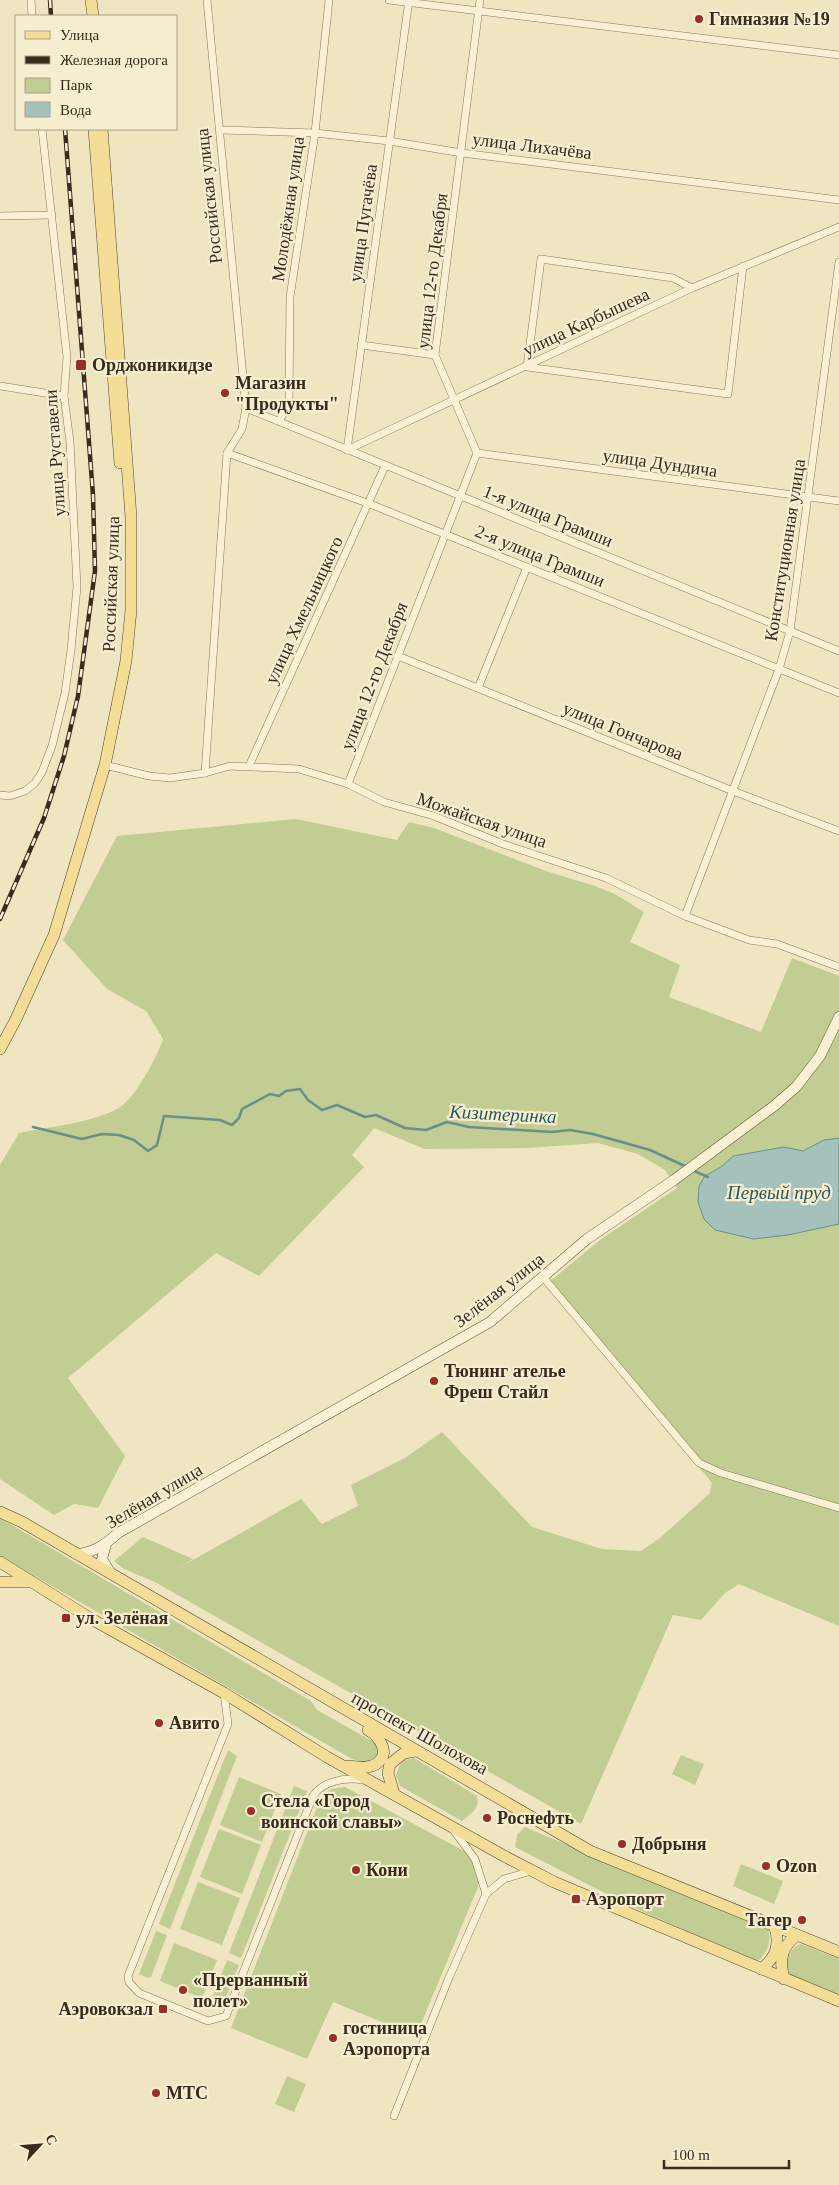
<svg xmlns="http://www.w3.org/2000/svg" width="839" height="2185" viewBox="0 0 839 2185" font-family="Georgia,serif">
<rect width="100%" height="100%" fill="#efe5c1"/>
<g fill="#c2cd94">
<path d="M 296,819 L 397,840 L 409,822 L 434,828 L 546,871 L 595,886 L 615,894 L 644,912 L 630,942 L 680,965 L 669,997 L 761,1032 L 792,958 L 839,976 L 839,1138 L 824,1140 L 803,1151 L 784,1147 L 733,1156 L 721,1167 L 705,1176 L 754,1239 L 788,1235 L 839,1224 L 839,1626 L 739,1584 L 725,1593 L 701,1620 L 673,1615 L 581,1824 L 155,1582 L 124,1569 L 114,1561 L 143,1537 L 193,1559 L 177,1569 L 301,1499 L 322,1524 L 358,1506 L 351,1485 L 405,1458 L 442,1432 L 532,1527 L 602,1549 L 641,1551 L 660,1538 L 709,1494 L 712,1483 L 548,1283 L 600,1240 L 677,1188 L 665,1170 L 638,1154 L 598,1143 L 527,1148 L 425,1149 L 374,1128 L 352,1155 L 364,1167 L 259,1276 L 216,1253 L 68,1378 L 125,1456 L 98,1508 L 74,1504 L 54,1515 L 0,1479 L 0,1165 L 19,1133 C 49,1127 90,1123 117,1109 C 134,1101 157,1057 163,1039 L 146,1011 L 107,989 L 63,940 L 117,836 Z"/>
<path d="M 0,1518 L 311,1701 L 317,1710 L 374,1742 L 378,1747 C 379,1757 373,1760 364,1763 L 352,1759 L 0,1556 Z"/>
<polygon points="228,1750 237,1756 170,1929 159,1924"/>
<polygon points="681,1755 704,1764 695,1785 672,1774"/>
<polygon points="414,1758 477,1796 478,1803 474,1811 462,1821 400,1786 396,1775 399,1766 405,1760"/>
<polygon points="239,1777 281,1794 262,1842 220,1825"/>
<polygon points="294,1786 307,1791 241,1958 229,1953"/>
<path d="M 345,1787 L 464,1851 C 474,1862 479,1872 478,1887 L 416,2036 L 333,2002 L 307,2059 L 231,2028 L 321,1797 L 331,1789 Z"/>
<path d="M 525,1827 L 769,1930 C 771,1944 767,1953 757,1962 L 630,1906 L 515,1847 L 517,1835 Z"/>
<polygon points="219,1829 261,1845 242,1894 200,1877"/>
<polygon points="741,1864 783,1881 774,1904 733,1886"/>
<polygon points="198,1882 240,1898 222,1945 180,1929"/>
<polygon points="156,1931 167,1935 151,1977 148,1978 139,1974"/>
<polygon points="174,1943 217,1960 202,1998 160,1981"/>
<path d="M 801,1944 L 839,1959 L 839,1995 L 788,1975 C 785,1962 788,1949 801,1944 Z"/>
<polygon points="227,1960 239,1965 222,2007 211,2001"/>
<polygon points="287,2076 306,2084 294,2112 275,2104"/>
</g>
<polygon fill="#a4c1bb" stroke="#6a8f89" points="839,1138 839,1224 788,1235 754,1239 715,1230 704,1219 698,1202 699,1186 705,1176 721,1167 733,1156 784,1147 803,1151 824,1140"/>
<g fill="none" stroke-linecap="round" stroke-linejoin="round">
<g stroke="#6a8f89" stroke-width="2.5">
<polyline points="33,1127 82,1139 102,1134 119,1135 134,1140 148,1151 157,1145 164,1116 220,1120 232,1125 239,1118 242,1109 270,1094 279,1096 286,1091 300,1089 308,1100 322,1110 337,1105 365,1117 376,1115 405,1128 426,1130 447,1122 469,1127 552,1132 570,1130 593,1134 650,1150 687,1167"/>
<polyline points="692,1170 708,1177"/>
</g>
<g stroke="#897658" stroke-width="8">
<g id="street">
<polyline points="31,0 32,16"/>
<polyline points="389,0 839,55"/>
<polyline points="221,130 315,133 389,141 462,153 839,200"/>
<polyline points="0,216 52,215"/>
<polyline points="692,288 673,278 541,259 527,367 728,394 743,266"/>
<polyline points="361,345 435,355"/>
<polyline points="0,386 64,396"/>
<polyline points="246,408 839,651"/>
<polyline points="279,421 289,404 290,297 315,133 329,0"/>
<polyline points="347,450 692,288 839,227"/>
<polyline points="347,450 409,0"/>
<polyline points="227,453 370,504 839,693"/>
<polyline points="477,453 839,501"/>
<polyline points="398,656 733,791 839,831"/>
<polyline points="478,688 527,567"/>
<polyline points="105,765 149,776 170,778 205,773 230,766 299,769 348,784 384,802 434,816 503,844 606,878 685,916 749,940 777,944 839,967"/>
<polyline points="249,766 385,466"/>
<polyline points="205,773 227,453 242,429 246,408 207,0"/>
<polyline points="348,784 477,453 435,355 480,0"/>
<polyline points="0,795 10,796 25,791 35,783 42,772 52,746 65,693 71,650 77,587 70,442 64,396 67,357 42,129"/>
<polyline points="685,916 779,669 790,631 839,262"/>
<polyline points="543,1277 699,1463 721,1473 839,1508"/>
<path d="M 224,1693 L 228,1724 L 128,1976 L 129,1982 L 139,1993 L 208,2021 L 226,2016 L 313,1796 C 323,1781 345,1777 363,1780"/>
<polyline points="454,1831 475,1859 486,1894"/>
<polyline points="394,2116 448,1980 486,1894 504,1879 531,1871"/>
</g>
</g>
<g stroke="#6b563b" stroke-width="11">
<g id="secondary">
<polyline points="106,1544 102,1559 111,1574"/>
<path d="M 76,1554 C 93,1553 105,1545 118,1533 L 490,1322 L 587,1239 L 674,1180 L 774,1106 L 796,1087 L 820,1056 L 839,1017"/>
</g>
</g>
<g stroke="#56432c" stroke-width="12">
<g id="primary">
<polyline points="91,0 93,16"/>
<polyline points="94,129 120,463"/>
<polyline points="0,1049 16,1019 54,935 105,765 126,661 131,610 131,517 102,129"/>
<polyline points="0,1512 22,1522 590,1851 839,1952"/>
<polyline points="0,1562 88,1617 224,1693 327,1757 504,1856 554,1882 839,2001"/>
<polyline points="0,1582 31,1582"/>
<path d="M 349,1766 C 358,1767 368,1769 376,1764 C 392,1754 379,1736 368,1730"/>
<polyline points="394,1794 388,1773 390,1764 404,1753 415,1751"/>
<path d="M 761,1969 C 776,1958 780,1945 775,1927"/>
<path d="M 784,1979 C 779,1960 781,1947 797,1935"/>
</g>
</g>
<use href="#street" stroke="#faf1d4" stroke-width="7"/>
<use href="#secondary" stroke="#faf1d4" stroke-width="10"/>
<use href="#primary" stroke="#f4de97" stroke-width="11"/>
<g stroke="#382c1d" stroke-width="4.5">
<g id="rail">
<polyline points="50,0 51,16"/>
<polyline points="0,919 44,818 64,756 78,696 95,571 93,495 65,129"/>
</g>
</g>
<use href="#rail" stroke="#f6eed0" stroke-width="2.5" stroke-dasharray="8" stroke-linecap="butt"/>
</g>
<g fill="#992e26" stroke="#f6eed0" stroke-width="2">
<circle cx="699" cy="19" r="5"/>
<rect x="75" y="359" width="12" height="12" rx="2.5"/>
<circle cx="225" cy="393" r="5"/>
<circle cx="434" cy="1381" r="5"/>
<rect x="61" y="1613" width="10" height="10" rx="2.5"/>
<circle cx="159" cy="1723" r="5"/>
<circle cx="251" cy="1811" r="5"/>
<circle cx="487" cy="1818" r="5"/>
<circle cx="622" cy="1844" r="5"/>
<circle cx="766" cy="1866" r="5"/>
<circle cx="356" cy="1870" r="5"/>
<rect x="571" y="1894" width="10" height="10" rx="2.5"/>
<circle cx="802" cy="1920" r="5"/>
<circle cx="183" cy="1990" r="5"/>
<rect x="158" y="2004" width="10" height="10" rx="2.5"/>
<circle cx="333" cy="2038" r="5"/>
<circle cx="156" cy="2093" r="5"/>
</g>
<g text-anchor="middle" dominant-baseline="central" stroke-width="4.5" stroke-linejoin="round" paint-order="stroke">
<g font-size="18" font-weight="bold" fill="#382c1d" stroke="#f6eed0" text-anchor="start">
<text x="709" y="19">Гимназия №19</text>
<text x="92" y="365">Орджоникидзе</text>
<text x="235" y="383">Магазин<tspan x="235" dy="21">"Продукты"</tspan></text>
<text x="444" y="1371">Тюнинг ателье<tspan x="444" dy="21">Фреш Стайл</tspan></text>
<text x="76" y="1618">ул. Зелёная</text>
<text x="169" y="1723">Авито</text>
<text x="261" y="1801">Стела «Город<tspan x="261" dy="21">воинской славы»</tspan></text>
<text x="497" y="1818">Роснефть</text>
<text x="632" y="1844">Добрыня</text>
<text x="776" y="1866">Ozon</text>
<text x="366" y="1870">Кони</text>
<text x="586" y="1899">Аэропорт</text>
<text x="792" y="1920" text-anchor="end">Тагер</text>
<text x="193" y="1980">«Пpepвaнный<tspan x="193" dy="21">пoлeт»</tspan></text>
<text x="153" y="2009" text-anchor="end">Аэровокзал</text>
<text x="343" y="2028">гостиница<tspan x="343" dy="21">Аэропорта</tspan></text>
<text x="166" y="2093">МТС</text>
</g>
<g font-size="18" fill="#382c1d" stroke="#f6eed0">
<text transform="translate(532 146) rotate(7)">улица Лихачёва</text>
<text transform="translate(209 196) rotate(-96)">Российская улица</text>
<text transform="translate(288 209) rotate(-82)">Молодёжная улица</text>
<text transform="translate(363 223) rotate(-82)">улица Пугачёва</text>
<text transform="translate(432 271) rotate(-83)">улица 12-го Декабря</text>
<text transform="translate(586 322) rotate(-25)">улица Карбышева</text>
<text transform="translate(55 453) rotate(-94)">улица Руставели</text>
<text transform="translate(660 463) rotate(8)">улица Дундича</text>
<text transform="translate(548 516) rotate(22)">1-я улица Грамши</text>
<text transform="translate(785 550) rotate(-81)">Конституционная улица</text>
<text transform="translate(540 556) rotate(22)">2-я улица Грамши</text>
<text transform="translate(111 584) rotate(-88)">Российская улица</text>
<text transform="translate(304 610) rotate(-65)">улица Хмельницкого</text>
<text transform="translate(374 676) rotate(-69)">улица 12-го Декабря</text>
<text transform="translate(623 731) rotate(22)">улица Гончарова</text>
<text transform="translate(482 820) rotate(19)">Можайская улица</text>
<text transform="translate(499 1290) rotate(-38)">Зелёная улица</text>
<text transform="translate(154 1496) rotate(-31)">Зелёная улица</text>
<text transform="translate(420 1733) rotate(29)">проспект Шолохова</text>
</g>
<g font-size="19" font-style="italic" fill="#2b5858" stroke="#f6eed0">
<text transform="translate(503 1114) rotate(3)">Кизитеринка</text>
<text x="779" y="1192">Первый пруд</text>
</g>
</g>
<rect x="15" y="15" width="162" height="115" fill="#f6eed0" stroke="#aaa088"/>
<rect x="25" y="31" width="25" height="8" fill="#f4de97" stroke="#aaa088"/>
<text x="60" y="40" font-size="15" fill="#382c1d">Улица</text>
<rect x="25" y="56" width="25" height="8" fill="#382c1d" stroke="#aaa088"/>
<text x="60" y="65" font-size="15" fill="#382c1d">Железная дорога</text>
<rect x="25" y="78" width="25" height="15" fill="#c2cd94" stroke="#aaa088"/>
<text x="60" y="90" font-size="15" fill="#382c1d">Парк</text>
<rect x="25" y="102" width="25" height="15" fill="#a4c1bb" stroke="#aaa088"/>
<text x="60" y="115" font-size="15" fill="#382c1d">Вода</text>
<g transform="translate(40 2145) rotate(64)" stroke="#f6eed0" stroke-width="4" paint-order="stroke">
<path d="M0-4L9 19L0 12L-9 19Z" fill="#382c1d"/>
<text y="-8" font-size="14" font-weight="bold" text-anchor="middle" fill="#382c1d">С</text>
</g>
<path d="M664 2160v8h125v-8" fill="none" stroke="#382c1d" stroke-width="2.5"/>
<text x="672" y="2160" font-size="15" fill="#382c1d" stroke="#f6eed0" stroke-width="4" paint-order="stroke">100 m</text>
</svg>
